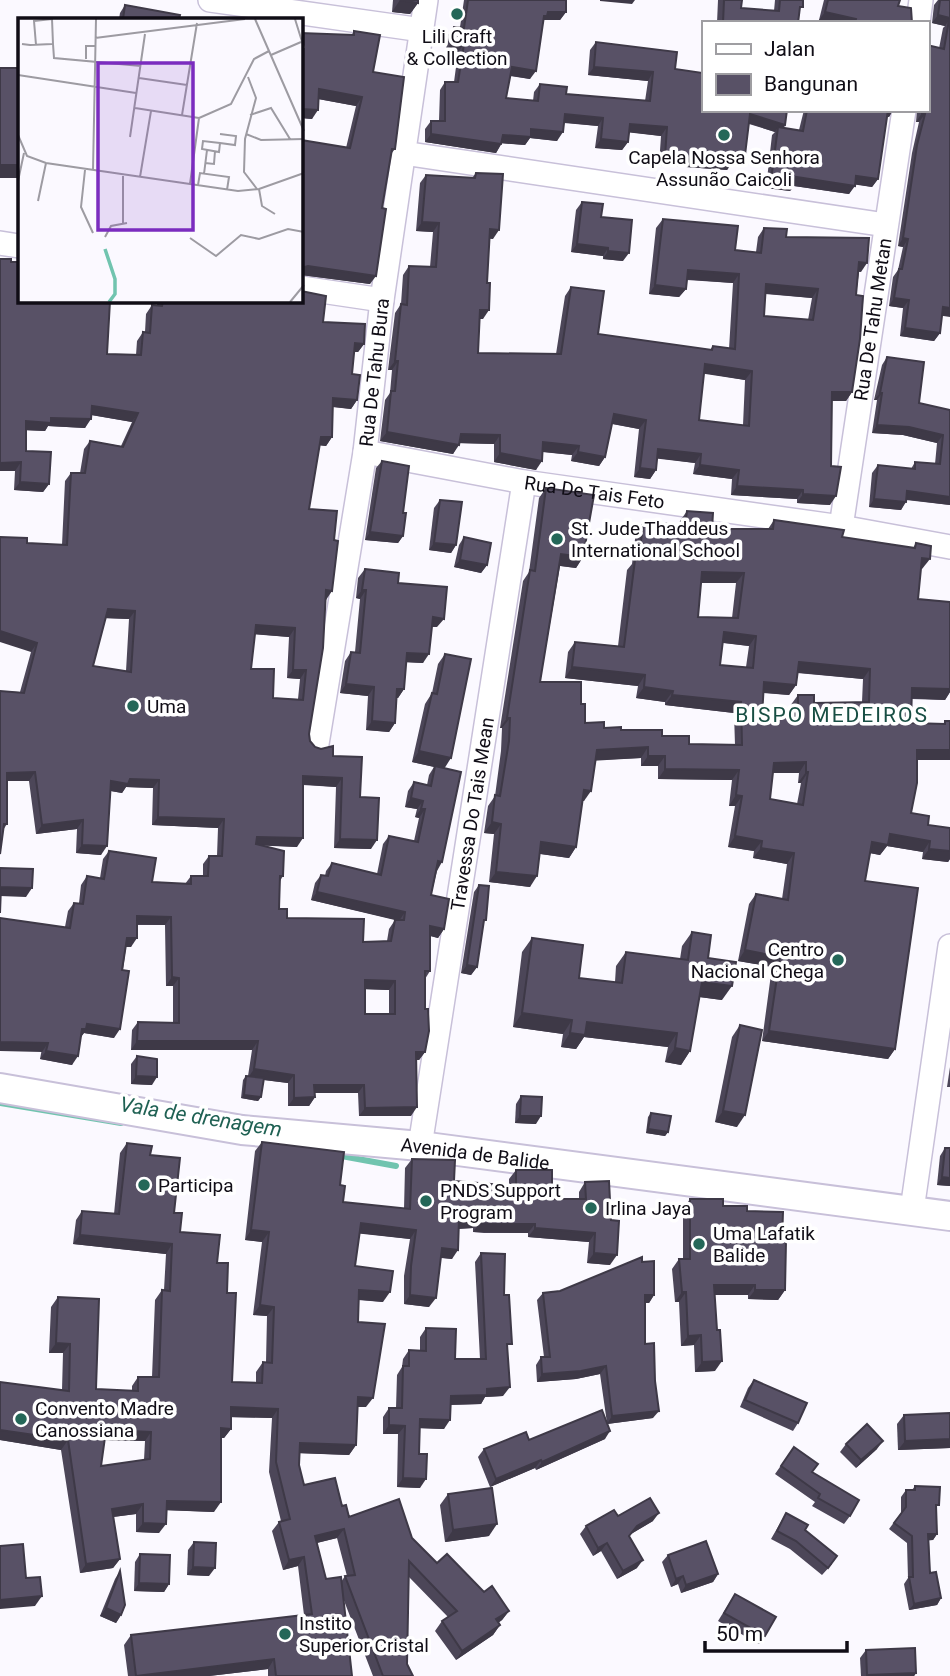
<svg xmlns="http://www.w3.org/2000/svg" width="950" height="1676" viewBox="0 0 950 1676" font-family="Roboto,sans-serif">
<rect width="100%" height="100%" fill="#fbf9ff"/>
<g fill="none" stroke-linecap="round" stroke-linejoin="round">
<g stroke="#71c4af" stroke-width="6">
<polyline points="0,1103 121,1123"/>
<polyline points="336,1155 396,1166"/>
</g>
<g stroke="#c8c0d9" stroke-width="26">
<g id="minor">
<polyline points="210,0 422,30"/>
<polyline points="918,23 921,0"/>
<polyline points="403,153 886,225"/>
<polyline points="0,243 19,246"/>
<polyline points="301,288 382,300"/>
<path id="s1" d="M 365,452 L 524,482 L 841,527 L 950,547"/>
<path id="s2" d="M 841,527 L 904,110"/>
<path id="s3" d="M 317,744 L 365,452 L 382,300 L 426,0"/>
<path id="s4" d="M 420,1146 L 524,482"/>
<polyline points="912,1210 950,946"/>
</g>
</g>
<g stroke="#c8c0d9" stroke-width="32">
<g id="major">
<path id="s5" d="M 0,1088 L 242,1130 L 420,1146 L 950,1216"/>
</g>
</g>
<use href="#minor" stroke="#fff" stroke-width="23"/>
<use href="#major" stroke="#fff" stroke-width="28"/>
</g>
<g fill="#4c4658" fill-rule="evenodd">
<polygon points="393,0 418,0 418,3 410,14 392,12"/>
<polygon points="464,0 566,0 566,12 560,20 544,20 543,21 530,79 510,76 506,98 533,101 534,92 540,84 566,94 645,101 648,81 588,75 590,50 596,42 675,69 785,125 784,128 799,130 804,110 893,110 889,117 887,116 878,179 872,187 855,184 849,194 794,186 790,191 766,188 772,135 775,132 749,124 740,164 732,163 727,170 659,165 661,136 629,132 628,142 622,150 595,148 598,126 564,123 557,141 530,138 525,145 502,143 496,153 425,142 425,129 431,121 439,121 440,90 445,82 454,82 458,52 446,51 448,35 454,27 460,27"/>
<polygon points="718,0 742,0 741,8 774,11 775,0 803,0 799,12 798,23 717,23"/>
<polygon points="824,0 900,0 898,6 912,23 830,23 819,20"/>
<polygon points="938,0 950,0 942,316 940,333 934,341 900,336 903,308 889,306 893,277 898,270 903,247 898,246 912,153 919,122 916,122 917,110 927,110 943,28 945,26 932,23 934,5"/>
<polygon points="125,5 179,19 119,19 120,13"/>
<polygon points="354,31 373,72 395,149 391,154 370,284 301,275 301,140 346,148 356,106 318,99 312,119 301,118"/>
<path d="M 476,173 L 493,239 L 489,238 L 483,319 L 479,319 L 478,353 L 556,354 L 565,296 L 571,287 L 598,334 L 710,350 L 713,346 L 729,349 L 733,283 L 687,280 L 686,289 L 679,297 L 649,294 L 656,228 L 663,219 L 735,250 L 756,252 L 758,237 L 764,228 L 861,272 L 859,272 L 856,295 L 852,392 L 846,401 L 831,401 L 830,505 L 797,503 L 797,499 L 731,495 L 732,479 L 693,474 L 695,463 L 657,458 L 656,470 L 650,479 L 634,477 L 639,429 L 612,424 L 605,457 L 599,466 L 571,461 L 572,455 L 542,452 L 536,470 L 494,462 L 494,444 L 459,443 L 453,454 L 380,441 L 385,400 L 390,393 L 392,370 L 388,370 L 395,313 L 401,304 L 403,275 L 409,266 L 430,267 L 433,232 L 416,231 L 420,183 L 426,175 L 472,178 ZM 765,294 L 812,298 L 808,320 L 764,316 ZM 704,373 L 745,380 L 743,425 L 699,420 Z"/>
<polygon points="582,202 601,217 623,261 603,259 603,256 571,252 576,210"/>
<path d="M 0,259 L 11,262 L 107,354 L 136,355 L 137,341 L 143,332 L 145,332 L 146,314 L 152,305 L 157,305 L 158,301 L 301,301 L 323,322 L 364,344 L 358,352 L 354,352 L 352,374 L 357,400 L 351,409 L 332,407 L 332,437 L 326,446 L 320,445 L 309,509 L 326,600 L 309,734 L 310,741 L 315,747 L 333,756 L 360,797 L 371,849 L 334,848 L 336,787 L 303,785 L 297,847 L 260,845 L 283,876 L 280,881 L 279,909 L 287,918 L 363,942 L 387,941 L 389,929 L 395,920 L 397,920 L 311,900 L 315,883 L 321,875 L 325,876 L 326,871 L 332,863 L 377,874 L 383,844 L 389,836 L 414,841 L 419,818 L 415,817 L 417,809 L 405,807 L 408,791 L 414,782 L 427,785 L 429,775 L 434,767 L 412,762 L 425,704 L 432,693 L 438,664 L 445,654 L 444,768 L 437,871 L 431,895 L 444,929 L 438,938 L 430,936 L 430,971 L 425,979 L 425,1052 L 419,1060 L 416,1060 L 411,1116 L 359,1116 L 358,1093 L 314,1093 L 315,1097 L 309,1106 L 288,1106 L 288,1083 L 264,1080 L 261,1097 L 258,1101 L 241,1098 L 243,1080 L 246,1076 L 248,1076 L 252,1050 L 131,1050 L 132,1030 L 138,1022 L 173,1023 L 173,986 L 166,986 L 165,925 L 137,925 L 131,947 L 126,947 L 114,1038 L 84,1033 L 81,1037 L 72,1065 L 40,1059 L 68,911 L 74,903 L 79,903 L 81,885 L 87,876 L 100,878 L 103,859 L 109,851 L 152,882 L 185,884 L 191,876 L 203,876 L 203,864 L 209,856 L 217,856 L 218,828 L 152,825 L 153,788 L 126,787 L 122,793 L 111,791 L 101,855 L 76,853 L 77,829 L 36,834 L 29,781 L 7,781 L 7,824 L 3,830 L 0,691 L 20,692 L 31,652 L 27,543 L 62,545 L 65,481 L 71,473 L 80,473 L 84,449 L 90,441 L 121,446 L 132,422 L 91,415 L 85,428 L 48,426 L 45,431 L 26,430 L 26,451 L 49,484 L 43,492 L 14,490 L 15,471 L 0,471 ZM 105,618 L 129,619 L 126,671 L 93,666 ZM 255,634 L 289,637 L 287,678 L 300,679 L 298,699 L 273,698 L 251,669 ZM 365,989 L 389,990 L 389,1014 L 365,1014 Z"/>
<polygon points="887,357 919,403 950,410 950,505 906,500 901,510 869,507 872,473 878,465 911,469 915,462 935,464 937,443 903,435 872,433 877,400 874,400 882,365"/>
<polygon points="382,461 403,513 403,536 398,543 365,540 376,468"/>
<path d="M 546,488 L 583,557 L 576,568 L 560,566 L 540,682 L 581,704 L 585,723 L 604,728 L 662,736 L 689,744 L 735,745 L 734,713 L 665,705 L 665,702 L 636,698 L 638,686 L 565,678 L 568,652 L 575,642 L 618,646 L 627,570 L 632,564 L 636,531 L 644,521 L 679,525 L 680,521 L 687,511 L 712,529 L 768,529 L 774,520 L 842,537 L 913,548 L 916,543 L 922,569 L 921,569 L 918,599 L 950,602 L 950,692 L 945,700 L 912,699 L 911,723 L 943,724 L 945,721 L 950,760 L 917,760 L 911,813 L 928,825 L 950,828 L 950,859 L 948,862 L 922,859 L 923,852 L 887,846 L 880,855 L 870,853 L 865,881 L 895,1049 L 888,1059 L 762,1041 L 772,967 L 738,961 L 749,904 L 756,894 L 782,899 L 787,864 L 753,858 L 754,851 L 728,847 L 735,806 L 729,806 L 732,780 L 658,779 L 658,766 L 641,766 L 641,758 L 596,760 L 584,801 L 582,801 L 576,847 L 569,858 L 540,854 L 530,887 L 489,882 L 494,834 L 484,833 L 488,806 L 495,796 L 501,751 L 502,728 L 500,728 L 523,581 L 529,572 L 539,498 ZM 701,583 L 736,583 L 732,618 L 698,617 ZM 723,643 L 749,646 L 746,667 L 720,665 ZM 797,673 L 863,679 L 862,702 L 814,703 L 798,695 L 790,706 L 790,717 L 762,717 L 763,693 L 789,695 L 796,685 ZM 773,773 L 799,773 L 798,783 L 801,783 L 797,804 L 770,799 Z"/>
<polygon points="440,500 456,545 451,553 429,550 434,508"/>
<polygon points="464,537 487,565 481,573 454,567 459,545"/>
<polygon points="365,569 398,583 437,627 432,627 423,663 406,662 404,689 398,698 397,698 395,723 389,732 366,730 368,696 340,693 345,661 351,652 355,652 360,599 356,598 358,578"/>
<polygon points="479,885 483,923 477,967 471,975 461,973 474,892"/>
<polygon points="692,932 708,958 722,1000 699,997 690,1051 681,1065 665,1062 668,1047 584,1037 576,1049 561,1047 563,1034 513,1027 522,952 532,938 579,978 615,982 616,966 626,952 680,959 682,946"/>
<polygon points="740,1025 737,1127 715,1122 732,1037"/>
<polygon points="137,1056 152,1085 131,1084 131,1064"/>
<polygon points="950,1067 950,1087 947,1087"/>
<polygon points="521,1096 536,1124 515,1123 516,1104"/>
<polygon points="651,1113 668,1132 665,1136 646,1133 648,1117"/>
<path d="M 262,1142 L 340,1185 L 343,1202 L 404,1209 L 405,1168 L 412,1159 L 454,1181 L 509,1186 L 509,1179 L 516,1170 L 552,1199 L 579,1199 L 579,1192 L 585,1182 L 610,1265 L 587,1263 L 589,1242 L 528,1237 L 528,1233 L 484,1233 L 473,1232 L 473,1228 L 459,1229 L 452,1259 L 441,1258 L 429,1307 L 404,1304 L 404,1276 L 410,1239 L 359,1233 L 355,1266 L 383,1302 L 358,1300 L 358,1322 L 366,1407 L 357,1407 L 356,1445 L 349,1455 L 300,1453 L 299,1465 L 304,1485 L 342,1506 L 349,1517 L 412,1538 L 437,1563 L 484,1592 L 509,1611 L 502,1620 L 498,1623 L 500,1625 L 493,1635 L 456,1660 L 435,1631 L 442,1621 L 448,1617 L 409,1577 L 407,1664 L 413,1676 L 373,1676 L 343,1598 L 352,1676 L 268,1676 L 268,1669 L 209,1676 L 128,1676 L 124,1645 L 131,1635 L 304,1615 L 298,1566 L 283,1570 L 272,1531 L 279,1522 L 281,1521 L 269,1472 L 272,1418 L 231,1417 L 231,1429 L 224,1438 L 221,1438 L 214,1512 L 166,1510 L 159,1533 L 136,1532 L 136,1514 L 113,1517 L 120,1559 L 113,1568 L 80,1573 L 61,1450 L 0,1440 L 0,1382 L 62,1390 L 63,1353 L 49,1353 L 51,1307 L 58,1297 L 96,1389 L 132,1391 L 132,1386 L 138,1377 L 152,1377 L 155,1300 L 162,1290 L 164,1290 L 166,1254 L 73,1244 L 76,1220 L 82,1211 L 114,1214 L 120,1153 L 127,1143 L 150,1155 L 174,1213 L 180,1232 L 217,1263 L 227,1293 L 232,1382 L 256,1383 L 256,1372 L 263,1362 L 266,1362 L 267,1316 L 253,1315 L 262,1242 L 245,1240 L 255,1151 ZM 105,1440 L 145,1441 L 144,1460 L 101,1466 ZM 337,1538 L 347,1576 L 345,1576 L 341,1582 L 326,1579 L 317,1543 Z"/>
<polygon points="945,1148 950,1186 937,1185 940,1156"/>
<polygon points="690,1199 747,1211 782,1241 785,1290 778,1300 748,1299 748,1295 714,1295 715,1371 695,1372 694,1345 681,1346 679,1302 675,1302 672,1269 679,1259 683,1259 683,1209"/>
<polygon points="481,1253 504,1295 507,1350 503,1396 485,1397 481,1404 450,1405 444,1429 420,1428 419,1454 420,1488 397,1487 398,1434 383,1434 383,1417 389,1408 396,1408 397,1375 402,1367 403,1359 409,1350 420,1351 420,1337 426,1328 455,1359 480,1359 475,1262"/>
<polygon points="642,1262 654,1295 649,1303 645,1303 645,1344 653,1418 607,1424 605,1439 536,1470 535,1468 490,1487 478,1457 484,1449 607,1423 600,1374 576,1379 537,1382 536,1365 541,1357 544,1357 537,1300 543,1293 560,1291"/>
<polygon points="754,1380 798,1423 793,1431 740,1407 748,1388"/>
<polygon points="950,1413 950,1448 898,1450 897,1424 904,1415"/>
<polygon points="846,1444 877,1449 856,1468 840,1452"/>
<polygon points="794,1447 812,1472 850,1516 844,1524 812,1506 815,1502 775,1474"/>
<polygon points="915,1486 936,1509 937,1534 933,1540 929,1540 930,1573 941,1598 937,1605 909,1610 904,1584 908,1578 907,1543 889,1529 901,1513 901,1497 906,1490 912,1490"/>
<polygon points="448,1494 489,1536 445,1542 440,1505"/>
<polygon points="786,1513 805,1530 832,1564 822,1575 790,1549 771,1539"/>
<polygon points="618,1516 653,1521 631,1534 629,1536 637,1568 617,1579 601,1551 593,1556 580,1534 586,1526"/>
<polygon points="194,1542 209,1576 187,1575 188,1550"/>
<polygon points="140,1554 169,1584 164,1592 134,1591 135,1562"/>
<polygon points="668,1555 718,1574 713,1582 681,1593 678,1584 671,1587 662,1562"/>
<polygon points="120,1571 121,1615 116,1623 100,1616 115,1579"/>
<polygon points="735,1594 765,1636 759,1644 718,1621"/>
<polygon points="866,1650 916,1673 914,1676 861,1676 860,1658"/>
</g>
<g fill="#3e3947">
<polygon points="400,0 418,3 410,14 392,12"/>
<polygon points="600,0 635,0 632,4 600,1"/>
<polygon points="548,12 566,12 560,20 544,20 542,24 539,24"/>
<polygon points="825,12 856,19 853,23 830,23 819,20"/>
<polygon points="938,15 950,18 950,26 949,20 945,26 932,23"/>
<polygon points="452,42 464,44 458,52 446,51"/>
<polygon points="512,67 536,71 530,79 506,75"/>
<polygon points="594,67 653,72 648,81 588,75"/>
<polygon points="319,89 362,97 356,106 313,98"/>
<polygon points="301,109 318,110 312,119 301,118"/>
<polygon points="886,110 893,110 889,117 883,116"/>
<polygon points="922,113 925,114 919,122 916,122"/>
<polygon points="565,114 603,118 598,126 559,122"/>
<polygon points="750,114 785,125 780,133 778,127 775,132 745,122"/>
<polygon points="630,124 667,127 661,136 625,132"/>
<polygon points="531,129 563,132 557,141 530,138 525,145 498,143 503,135"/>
<polygon points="431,134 501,144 496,153 425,142"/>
<polygon points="601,139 628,142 622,150 595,148"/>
<polygon points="733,154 745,155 740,164 732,163 727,170 659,165 665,157"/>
<rect x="0" y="165" width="19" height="13"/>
<polygon points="856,176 878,179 872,187 851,184"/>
<polygon points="796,177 855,186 849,194 794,186 790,191 766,188 771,180"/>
<polygon points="422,222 439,223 433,232 416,231"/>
<polygon points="490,229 499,230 493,239 484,238"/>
<polygon points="903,238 908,239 903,247 898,246"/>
<polygon points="577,244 608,248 603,256 571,252"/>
<polygon points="608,251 629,253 623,261 603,259"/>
<polygon points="859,262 867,263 861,272 853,271"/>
<polygon points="308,266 376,276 370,284 301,275 301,268"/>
<polygon points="688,270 739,274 733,283 681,279"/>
<polygon points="766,284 818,289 812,298 759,293"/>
<polygon points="655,285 686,289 679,297 649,294"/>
<polygon points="894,298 909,300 903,308 889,306"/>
<polygon points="943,307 950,308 950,317 937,315"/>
<polygon points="480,310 489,310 483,319 473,319"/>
<polygon points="905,328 940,333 934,341 900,336"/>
<polygon points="355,343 364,344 358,352 349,352"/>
<polygon points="395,361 398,361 392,370 388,370"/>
<polygon points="705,364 752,371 745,380 699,373"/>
<polygon points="832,392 852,392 846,401 825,401"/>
<polygon points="880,393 882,393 877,400 874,400"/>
<polygon points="333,398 357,400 351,409 327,406"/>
<polygon points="92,406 138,413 132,422 86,414"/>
<polygon points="614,414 646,420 639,429 608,423"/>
<polygon points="51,418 91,419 85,428 48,426 45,431 20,430 26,421"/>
<polygon points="877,425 909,427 943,435 937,443 903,435 872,433"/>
<polygon points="387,432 459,445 453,454 380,441"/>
<polygon points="461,434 500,435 494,444 455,443"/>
<polygon points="321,437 332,437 326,446 315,445"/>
<polygon points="543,442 579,446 572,455 536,451"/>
<polygon points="658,449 701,454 695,463 652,458"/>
<polygon points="578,452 605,457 599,466 571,461"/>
<polygon points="500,453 542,461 536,470 494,462"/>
<polygon points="21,462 15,471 0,471 0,463"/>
<polygon points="700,465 739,470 732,479 693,474"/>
<polygon points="640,468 656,470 650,479 634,477"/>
<polygon points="20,482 49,484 43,492 14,490"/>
<polygon points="737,486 803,490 797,499 731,495"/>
<polygon points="907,491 950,497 950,505 902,499"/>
<polygon points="803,494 836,496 830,505 797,503"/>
<polygon points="874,499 906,502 901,510 869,507"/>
<polygon points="370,532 403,536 398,543 365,540"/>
<polygon points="434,543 456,545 451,553 429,550"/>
<polygon points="561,554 583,557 576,568 554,565"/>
<polygon points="922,558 930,559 922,569 915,568"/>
<polygon points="460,560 487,565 481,573 454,567"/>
<polygon points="702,572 744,573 736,583 694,583"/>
<polygon points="326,590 332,591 326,600 320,599"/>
<polygon points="362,590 366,590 360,599 356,598"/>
<polygon points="108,609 135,611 129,619 102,618"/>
<polygon points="433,617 444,619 437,627 427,626"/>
<polygon points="256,625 295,628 289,637 250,634"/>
<polygon points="0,631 37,643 31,652 0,642"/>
<polygon points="724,632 756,636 749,646 717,642"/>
<polygon points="407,653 429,654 423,663 401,662"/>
<polygon points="799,662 870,669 863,679 791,672"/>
<polygon points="572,667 645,675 638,686 565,678"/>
<polygon points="293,670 306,670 300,679 287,678"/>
<polygon points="764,682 796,685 789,695 757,692"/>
<polygon points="346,684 374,687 368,696 340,693"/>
<polygon points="644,687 673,691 665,702 636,698"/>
<polygon points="912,688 950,689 950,692 945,700 905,698"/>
<polygon points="397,689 404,689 398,698 391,698"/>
<polygon points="672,695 741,702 734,713 665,705"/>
<polygon points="507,718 510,718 502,728 500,728"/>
<polygon points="372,721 395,723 389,732 366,730"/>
<polygon points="648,747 641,758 590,761 597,750"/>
<polygon points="917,750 950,750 950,760 909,760"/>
<polygon points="419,751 451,758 444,769 412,762"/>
<polygon points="648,756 665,756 658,766 641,766"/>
<polygon points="806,762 799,773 767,773 774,763"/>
<polygon points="665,769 739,770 732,780 658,779"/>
<polygon points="35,772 29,781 1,781 7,773"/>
<polygon points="806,772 808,772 801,783 798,783"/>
<polygon points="303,776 342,778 336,787 297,784"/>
<polygon points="130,779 159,780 153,788 126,787 122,793 105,790 111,781"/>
<polygon points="584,790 591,791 584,801 576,800"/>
<polygon points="736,795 742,796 735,806 729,806"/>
<polygon points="411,798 423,801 417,809 405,807"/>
<polygon points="421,809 425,809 419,818 415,817"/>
<polygon points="158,817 224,819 218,828 152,825"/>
<polygon points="83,820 77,829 36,834 42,825"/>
<polygon points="492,822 501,824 494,834 484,833"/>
<polygon points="890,834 930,841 923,852 887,846 880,855 864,852 872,842"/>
<polygon points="735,836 762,841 754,851 728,847"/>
<polygon points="257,837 303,838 297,847 251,845"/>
<polygon points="340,839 377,840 371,849 334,848"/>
<polygon points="541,842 576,847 569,858 534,853"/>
<polygon points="82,845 107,846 101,855 76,853"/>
<polygon points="761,848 794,853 787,864 753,858"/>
<polygon points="929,849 950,851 950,859 948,862 922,859"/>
<polygon points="438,861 442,862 437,871 432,870"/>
<polygon points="496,872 537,876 530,887 489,882"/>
<polygon points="1,887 32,888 26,897 0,896"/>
<polygon points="317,892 405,912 399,921 311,900"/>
<polygon points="137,916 171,917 165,925 131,924"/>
<polygon points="430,926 444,929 438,938 424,934"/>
<polygon points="127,938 137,938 131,947 121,947"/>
<polygon points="745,950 780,957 772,967 738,961"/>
<polygon points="467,965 477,967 471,975 461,973"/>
<polygon points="172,977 179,978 173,986 166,986"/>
<polygon points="365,980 395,981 389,990 359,989"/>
<polygon points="702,982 732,986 722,1000 692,996"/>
<polygon points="522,1013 572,1020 563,1034 513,1027"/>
<polygon points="587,1022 677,1033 668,1047 584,1037 576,1049 561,1047 570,1033"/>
<polygon points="87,1024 120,1029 114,1038 84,1033 80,1038 82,1029"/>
<polygon points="769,1031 895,1049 888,1059 762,1041"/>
<polygon points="137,1041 258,1041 252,1050 131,1050"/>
<polygon points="0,1042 48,1043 42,1052 0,1051"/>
<polygon points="675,1048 690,1051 681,1065 665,1062"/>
<polygon points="46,1051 78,1056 72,1065 40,1059"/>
<polygon points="416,1052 425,1052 419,1060 410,1060"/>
<polygon points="254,1069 294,1075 288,1083 248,1078"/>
<polygon points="136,1076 157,1077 152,1085 131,1084"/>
<polygon points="314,1085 364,1085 358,1093 308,1093"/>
<polygon points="244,1095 261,1097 258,1101 241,1098"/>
<polygon points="315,1097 309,1106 288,1106 294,1098"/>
<polygon points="417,1107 411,1116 359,1116 365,1108"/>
<polygon points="723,1111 745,1115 737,1127 715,1122"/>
<polygon points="520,1116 541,1116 536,1124 515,1123"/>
<polygon points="648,1129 668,1132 665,1136 646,1133"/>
<polygon points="942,1177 950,1178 950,1186 937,1185"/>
<polygon points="459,1219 480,1219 473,1228 452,1229"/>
<polygon points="361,1223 416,1230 410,1239 354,1233"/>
<polygon points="480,1223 535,1224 528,1233 473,1232"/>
<polygon points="535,1228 595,1233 589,1242 528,1237"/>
<polygon points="251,1230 269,1232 262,1242 245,1240"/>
<polygon points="80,1235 172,1244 166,1254 73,1244"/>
<polygon points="442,1248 458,1250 452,1259 435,1257"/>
<polygon points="594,1253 617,1255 610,1265 587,1263"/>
<polygon points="714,1285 755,1285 748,1295 707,1295"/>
<polygon points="359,1290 390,1292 383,1302 352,1299"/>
<polygon points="755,1290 785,1290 778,1300 748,1299"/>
<polygon points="682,1292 686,1292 679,1302 675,1302"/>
<polygon points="410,1295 436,1298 429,1307 404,1304"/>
<polygon points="645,1295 654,1295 649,1303 640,1303"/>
<polygon points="260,1305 274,1307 267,1316 253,1315"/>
<polygon points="701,1335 694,1345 681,1346 688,1336"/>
<polygon points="56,1343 70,1344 63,1353 49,1353"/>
<polygon points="722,1361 715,1371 695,1372 702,1362"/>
<polygon points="606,1366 600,1374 576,1379 537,1382 542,1374"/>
<polygon points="510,1387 503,1396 485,1397 481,1404 444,1405 451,1396 487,1389"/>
<polygon points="358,1397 373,1398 366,1407 351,1407"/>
<polygon points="231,1407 278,1409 272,1418 225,1417"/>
<polygon points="659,1411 653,1418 607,1424 612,1416"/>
<polygon points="420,1419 450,1420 444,1429 414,1428"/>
<polygon points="389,1425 405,1426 398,1434 383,1434"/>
<polygon points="221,1428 231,1429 224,1438 215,1438"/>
<polygon points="0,1430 68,1440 61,1450 0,1440"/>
<polygon points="106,1430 151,1432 145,1441 99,1440"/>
<polygon points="610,1431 605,1439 536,1470 542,1462"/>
<polygon points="950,1439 950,1448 898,1450 905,1441"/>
<polygon points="883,1441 877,1449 856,1468 861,1460"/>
<polygon points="300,1443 356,1445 349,1455 293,1453"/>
<polygon points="541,1460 535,1468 490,1487 496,1479"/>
<polygon points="403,1478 426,1479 420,1488 397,1487"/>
<polygon points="167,1501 221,1502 214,1512 160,1510"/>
<polygon points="143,1504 136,1514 105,1518 112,1509"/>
<polygon points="659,1513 653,1521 631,1534 637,1526"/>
<polygon points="143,1523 166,1524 159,1533 136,1532"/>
<polygon points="497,1524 489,1536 445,1542 453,1530"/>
<polygon points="344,1529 337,1538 308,1545 315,1536"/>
<polygon points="928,1534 937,1534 933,1540 924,1541"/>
<polygon points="607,1543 601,1551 593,1556 598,1548"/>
<polygon points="304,1557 298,1566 283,1570 289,1560"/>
<polygon points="120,1559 113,1568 80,1573 86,1564"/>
<polygon points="643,1560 637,1568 617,1579 623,1571"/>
<polygon points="193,1567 215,1568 209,1576 187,1575"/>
<polygon points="718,1574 713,1582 681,1593 686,1585"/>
<polygon points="683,1576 678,1584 671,1587 676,1579"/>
<polygon points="139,1583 169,1584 164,1592 134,1591"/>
<polygon points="42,1596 35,1606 0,1609 0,1600"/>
<polygon points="941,1598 937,1605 909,1610 914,1604"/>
<polygon points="106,1608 121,1615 116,1623 100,1616"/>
<polygon points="509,1611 502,1620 489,1629 496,1619"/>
<polygon points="500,1625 493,1635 456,1660 462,1651"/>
<polygon points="274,1659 268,1669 209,1676 136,1676"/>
<polygon points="916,1673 914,1676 866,1676 867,1675"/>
</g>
<g fill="#585166" stroke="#3e3947" stroke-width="2" fill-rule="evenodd">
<polygon points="400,0 418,0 418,3"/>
<polygon points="468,0 566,0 566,12 548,12 547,16 544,16 536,71 512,67 506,98 538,101 540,84 567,87 566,94 650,101 653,72 594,67 596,42 677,52 675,69 703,73 703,110 787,110 785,125 750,114 745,155 733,154 732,162 665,157 667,127 630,124 628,142 601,139 603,118 565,114 563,132 531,129 531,137 503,135 501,144 431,134 431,121 445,121 445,82 458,82 464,44 452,42 454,27 464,28"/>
<polygon points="724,0 742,0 741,8 779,11 780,0 803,0 803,7 800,7 798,23 723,23"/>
<polygon points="828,0 900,0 898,6 911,8 912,23 855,23 856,19 825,12"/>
<polygon points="940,0 950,0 950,18 938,15"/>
<polygon points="125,5 180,15 179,19 123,19"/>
<polygon points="949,20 950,21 950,308 943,307 940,333 905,328 909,300 894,298 899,269 902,269 908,239 903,238 917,145 925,114 922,113 922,110 927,110 927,45 944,49"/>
<polygon points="354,31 380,35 373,72 404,77 395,149 392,149 382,208 386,209 376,276 308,266 301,268 301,140 350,148 362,97 319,89 318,110 301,109 301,33 354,35"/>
<rect x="0" y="68" width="19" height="97"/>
<polygon points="807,110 888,110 878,179 856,176 855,186 796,177 795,183 771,180 778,127 803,131"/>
<path d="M 476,173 L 503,174 L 499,230 L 490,229 L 487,283 L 490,283 L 489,310 L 480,310 L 478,353 L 561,354 L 571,287 L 604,291 L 598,334 L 712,350 L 713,346 L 735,349 L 739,274 L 688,270 L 686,289 L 655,285 L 663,219 L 738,226 L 735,250 L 761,253 L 764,228 L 787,229 L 786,237 L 869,238 L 867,263 L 859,262 L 856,295 L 863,296 L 860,339 L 852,392 L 832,392 L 831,466 L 841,467 L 836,496 L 803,494 L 803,490 L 737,486 L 739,470 L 700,465 L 701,454 L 658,449 L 656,470 L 640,468 L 646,420 L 614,414 L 605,457 L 578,452 L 579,446 L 543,442 L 542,461 L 500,453 L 500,435 L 461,434 L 459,445 L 387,432 L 391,391 L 395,391 L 398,361 L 395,361 L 401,304 L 407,305 L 409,266 L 436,267 L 439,223 L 422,222 L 426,175 L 475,178 ZM 766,284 L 818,289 L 813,320 L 764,316 ZM 705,364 L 752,371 L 749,426 L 699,420 Z"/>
<polygon points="582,202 603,204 601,217 632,220 629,253 608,251 608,248 577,244"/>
<path d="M 0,259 L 11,259 L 11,262 L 19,262 L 19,301 L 110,301 L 107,354 L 141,355 L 143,332 L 150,333 L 152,305 L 162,306 L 163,301 L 301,301 L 301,291 L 326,296 L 323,322 L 365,324 L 364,344 L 355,343 L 352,374 L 360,375 L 357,400 L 333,398 L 332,437 L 321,437 L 309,509 L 337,511 L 334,540 L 338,541 L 332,591 L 326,590 L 323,648 L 309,734 L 310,741 L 315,747 L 321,749 L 333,746 L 333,756 L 362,757 L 360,797 L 379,798 L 377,840 L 340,839 L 342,778 L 303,776 L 303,838 L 257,837 L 256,844 L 284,851 L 283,876 L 280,876 L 279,909 L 287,909 L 287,918 L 364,919 L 363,942 L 391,941 L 395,920 L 404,920 L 405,912 L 317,892 L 321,875 L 328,876 L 332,863 L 381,875 L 389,836 L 418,842 L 425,809 L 421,809 L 423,801 L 411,798 L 414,782 L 431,786 L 435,766 L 461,772 L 442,862 L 438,861 L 431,895 L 449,899 L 444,929 L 430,926 L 430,971 L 425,971 L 425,1009 L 428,1009 L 429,1031 L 425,1052 L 416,1052 L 417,1107 L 365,1108 L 364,1085 L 314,1085 L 315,1097 L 294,1098 L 294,1075 L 254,1069 L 258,1041 L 137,1041 L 138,1022 L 179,1023 L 179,978 L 172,977 L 171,917 L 137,916 L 137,938 L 127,938 L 122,970 L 129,971 L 120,1029 L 87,1024 L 86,1029 L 82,1029 L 78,1056 L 46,1051 L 48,1043 L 0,1042 L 0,918 L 70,928 L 74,903 L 83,904 L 87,876 L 104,879 L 109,851 L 156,858 L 152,882 L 191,884 L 191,876 L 208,876 L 209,856 L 222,856 L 224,819 L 158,817 L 159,780 L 130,779 L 128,784 L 111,781 L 107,846 L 82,845 L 83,820 L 42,825 L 35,772 L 7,773 L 7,824 L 4,824 L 0,854 L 0,691 L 24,693 L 37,643 L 0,631 L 0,537 L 27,538 L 27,543 L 67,545 L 71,473 L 85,473 L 90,441 L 123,447 L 138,413 L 92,406 L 91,419 L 51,418 L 51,423 L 26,421 L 26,451 L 51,452 L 49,484 L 20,482 L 21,462 L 0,463 ZM 108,609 L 135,611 L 131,672 L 93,666 ZM 256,625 L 295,628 L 293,670 L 306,670 L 303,700 L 273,698 L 274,669 L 251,669 ZM 365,980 L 395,981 L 395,1014 L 365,1014 Z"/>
<polygon points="887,357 924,362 919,403 950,410 950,497 907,491 906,502 874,499 878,465 915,469 915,462 940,464 943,435 909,427 877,425 882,393 880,393"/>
<polygon points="382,461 409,466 403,513 406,513 403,536 370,532"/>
<path d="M 546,488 L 594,495 L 583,557 L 561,554 L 540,682 L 581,682 L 581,704 L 585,704 L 585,723 L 604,722 L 604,728 L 621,727 L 621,730 L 662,730 L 662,736 L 689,736 L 689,744 L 742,745 L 741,702 L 672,695 L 673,691 L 644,687 L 645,675 L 572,667 L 575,642 L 624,647 L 635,560 L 638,560 L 644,521 L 685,526 L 687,511 L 713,513 L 712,529 L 773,529 L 774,520 L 844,530 L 842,537 L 915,548 L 916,543 L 931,546 L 930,559 L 922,558 L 918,599 L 950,602 L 950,689 L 912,688 L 911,723 L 945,724 L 945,721 L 950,721 L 950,750 L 917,750 L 917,783 L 911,813 L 929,816 L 928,825 L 950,828 L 950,851 L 929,849 L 930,841 L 890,834 L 888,845 L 872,842 L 865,881 L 918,888 L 895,1049 L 769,1031 L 780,957 L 745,950 L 756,894 L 788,900 L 794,853 L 761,848 L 762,841 L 735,836 L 742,796 L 736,795 L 739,770 L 665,769 L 665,756 L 648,756 L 648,747 L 597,750 L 591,791 L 584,790 L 576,847 L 541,842 L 537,876 L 496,872 L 501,824 L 492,822 L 495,795 L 500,796 L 509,741 L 510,718 L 507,718 L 530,570 L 535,571 ZM 702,572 L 744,573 L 738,618 L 698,617 ZM 724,632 L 756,636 L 753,668 L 720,665 ZM 799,662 L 870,669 L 869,702 L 814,703 L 814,695 L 798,695 L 798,717 L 762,717 L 764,682 L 796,685 ZM 806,762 L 806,772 L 808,772 L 803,805 L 770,799 L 774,763 Z"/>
<polygon points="440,500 462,502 456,545 434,543"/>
<polygon points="464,537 491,543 487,565 460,560"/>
<polygon points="365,569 399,573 398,583 447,587 444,619 433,617 429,654 407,653 404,689 397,689 395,723 372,721 374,687 346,684 351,652 360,653 366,590 362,590"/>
<polygon points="445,654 471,659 451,758 419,751 432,693 437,694"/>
<polygon points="0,868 33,869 32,888 1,887 0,913"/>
<polygon points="479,885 489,886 486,920 484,920 477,967 467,965"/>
<polygon points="692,932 711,935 708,958 736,962 732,986 702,982 690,1051 675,1048 677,1033 587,1022 585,1035 570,1033 572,1020 522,1013 532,938 583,945 579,978 622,983 626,952 688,960"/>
<polygon points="740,1025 762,1030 745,1115 723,1111"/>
<polygon points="137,1056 157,1059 157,1077 136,1076"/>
<polygon points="246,1076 264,1078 261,1097 244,1095"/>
<polygon points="521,1096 542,1097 541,1116 520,1116"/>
<polygon points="651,1113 671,1116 668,1132 648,1129"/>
<path d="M 262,1142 L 344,1152 L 340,1185 L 345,1186 L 343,1202 L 410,1209 L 412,1159 L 455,1160 L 454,1181 L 516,1186 L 516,1170 L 552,1170 L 552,1199 L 586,1199 L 585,1182 L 609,1181 L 611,1220 L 619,1221 L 617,1255 L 594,1253 L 595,1233 L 535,1228 L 535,1224 L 491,1224 L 480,1223 L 480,1219 L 459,1219 L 458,1250 L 442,1248 L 436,1298 L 410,1295 L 411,1266 L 416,1230 L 361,1223 L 355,1266 L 393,1271 L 390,1292 L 359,1290 L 358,1322 L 385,1324 L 373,1398 L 358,1397 L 356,1445 L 300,1443 L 299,1465 L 304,1485 L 335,1478 L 342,1506 L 346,1505 L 349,1517 L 399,1499 L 412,1538 L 437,1563 L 447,1554 L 484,1592 L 492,1586 L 509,1611 L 496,1619 L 500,1625 L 462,1651 L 442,1621 L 457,1611 L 409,1561 L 407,1664 L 413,1676 L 383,1676 L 345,1576 L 355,1575 L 344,1529 L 315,1536 L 326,1579 L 341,1577 L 352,1676 L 276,1676 L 274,1659 L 136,1676 L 131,1635 L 312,1614 L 304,1557 L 289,1560 L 279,1522 L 290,1519 L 276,1462 L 278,1409 L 231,1407 L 231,1429 L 221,1428 L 221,1502 L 167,1501 L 166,1524 L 143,1523 L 143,1504 L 112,1509 L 120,1559 L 86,1564 L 68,1440 L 0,1430 L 0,1382 L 69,1391 L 70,1344 L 56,1343 L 58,1297 L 99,1299 L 96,1389 L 138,1391 L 138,1377 L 159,1377 L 162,1290 L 170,1291 L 172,1244 L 80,1235 L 82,1211 L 119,1214 L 127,1143 L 152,1146 L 150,1155 L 180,1158 L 174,1213 L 182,1213 L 180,1232 L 220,1235 L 217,1263 L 228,1263 L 227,1293 L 236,1293 L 232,1382 L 262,1383 L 263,1362 L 272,1363 L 274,1307 L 260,1305 L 269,1232 L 251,1230 ZM 106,1430 L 151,1432 L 150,1459 L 101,1466 Z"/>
<polygon points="945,1148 950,1148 950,1178 942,1177"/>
<polygon points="690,1199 723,1199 723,1206 747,1206 747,1211 783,1212 782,1241 786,1241 785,1290 755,1290 755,1285 714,1285 717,1330 720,1330 722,1361 702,1362 701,1335 688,1336 686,1292 682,1292 679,1259 690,1259"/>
<polygon points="481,1253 505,1254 504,1295 509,1295 512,1344 507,1344 510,1387 487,1389 487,1395 451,1396 450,1420 420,1419 419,1454 427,1454 426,1479 403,1478 405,1426 389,1425 389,1408 402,1408 403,1366 409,1366 409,1350 426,1351 426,1328 456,1329 455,1359 486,1359"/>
<polygon points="642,1257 642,1262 654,1261 654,1295 645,1295 645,1344 654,1343 655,1381 659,1411 612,1416 606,1366 581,1371 542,1374 541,1357 550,1357 543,1293 560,1291"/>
<polygon points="754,1380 807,1403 798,1423 745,1400"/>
<polygon points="602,1410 610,1431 542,1462 541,1460 496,1479 484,1449 526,1432 529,1440"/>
<polygon points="950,1413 950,1439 905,1441 904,1415"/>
<polygon points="867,1424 883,1441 861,1460 846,1444"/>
<polygon points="794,1447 818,1464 812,1472 859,1500 850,1516 818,1498 820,1494 781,1466"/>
<polygon points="915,1486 940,1487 939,1505 936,1505 937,1534 928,1534 930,1573 936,1572 941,1598 914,1604 909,1577 913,1577 912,1536 894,1523 906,1507 906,1490 915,1490"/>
<polygon points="492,1488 497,1524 453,1530 448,1494"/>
<polygon points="650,1498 659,1513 637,1526 629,1536 643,1560 623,1571 607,1543 598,1548 586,1526 614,1510 618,1516"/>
<polygon points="786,1513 808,1525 805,1530 837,1556 828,1568 796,1541 777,1531"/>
<polygon points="706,1541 718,1574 686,1585 683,1576 676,1579 668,1555"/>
<polygon points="194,1542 216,1543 215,1568 193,1567"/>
<polygon points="23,1544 26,1578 40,1577 42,1596 0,1600 0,1546"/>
<polygon points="140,1554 170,1555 169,1584 139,1583"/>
<polygon points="120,1571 125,1605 121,1615 106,1608"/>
<polygon points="735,1594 776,1617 765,1636 724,1613"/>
<polygon points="915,1648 916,1673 867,1675 866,1650"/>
</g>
<g fill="#246758" stroke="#fff" stroke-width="2.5">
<circle cx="457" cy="14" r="7"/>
<circle cx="724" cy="135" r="7"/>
<circle cx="557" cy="539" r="7"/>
<circle cx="133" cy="706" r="7"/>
<circle cx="838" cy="960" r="7"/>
<circle cx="144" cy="1185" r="7"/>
<circle cx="426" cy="1201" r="7"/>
<circle cx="591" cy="1208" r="7"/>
<circle cx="699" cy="1244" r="7"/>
<circle cx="21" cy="1419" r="7"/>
<circle cx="285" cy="1634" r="7"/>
</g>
<g text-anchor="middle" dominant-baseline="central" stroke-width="7" stroke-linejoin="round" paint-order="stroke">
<g font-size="19" fill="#100d16" stroke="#fff" text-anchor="start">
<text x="457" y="36" text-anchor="middle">Lili Craft<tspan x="457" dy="22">&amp; Collection</tspan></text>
<text x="724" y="157" text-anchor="middle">Capela Nossa Senhora<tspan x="724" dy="22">Assunão Caicoli</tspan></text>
<text x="571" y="528">St. Jude Thaddeus<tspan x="571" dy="22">International School</tspan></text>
<text x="147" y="706">Uma</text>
<text x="824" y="949" text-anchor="end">Centro<tspan x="824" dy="22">Nacional Chega</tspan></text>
<text x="158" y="1185">Participa</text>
<text x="440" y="1190">PNDS Support<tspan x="440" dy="22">Program</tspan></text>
<text x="605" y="1208">Irlina Jaya</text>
<text x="713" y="1233">Uma Lafatik<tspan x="713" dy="22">Balide</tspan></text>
<text x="35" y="1408">Convento Madre<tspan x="35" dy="22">Canossiana</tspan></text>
<text x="299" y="1623">Instito<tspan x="299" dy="22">Superior Cristal</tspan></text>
</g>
<g font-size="19" fill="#100d16" stroke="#fff">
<text stroke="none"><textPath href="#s2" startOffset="210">Rua De Tahu Metan</textPath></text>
<text stroke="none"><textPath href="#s3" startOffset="376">Rua De Tahu Bura</textPath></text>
<text stroke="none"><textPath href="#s1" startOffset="233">Rua De Tais Feto</textPath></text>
<text stroke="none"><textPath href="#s4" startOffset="336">Travessa Do Tais Mean</textPath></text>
<text stroke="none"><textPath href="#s5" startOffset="480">Avenida de Balide</textPath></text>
</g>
<g font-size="21" letter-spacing="2" fill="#184e43" stroke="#fff">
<text x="832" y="715">BISPO MEDEIROS</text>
</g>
<g font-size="21" font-style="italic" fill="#1f6153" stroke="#fff">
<text transform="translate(201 1117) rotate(9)">Vala de drenagem</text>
</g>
</g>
<g transform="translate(18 18)">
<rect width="285" height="285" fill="#fbf9ff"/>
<path fill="none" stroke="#71c4af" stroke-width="3.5" d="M 87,231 L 97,261 L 97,276 L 91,284"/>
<path fill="none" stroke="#9d9ba2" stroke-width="2" d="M 237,1 L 286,113M 277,1 L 286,30M 77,20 L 227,1M 4,26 L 12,27 L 34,26 L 35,26 L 34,1 L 16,3 L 18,27M 35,26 L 36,40 L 123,48M 253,37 L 283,24M 68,41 L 68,28 L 77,28M 0,57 L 118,75M 230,59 L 238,80 L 227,121 L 226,154 L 239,171M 121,60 L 169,67M 117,90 L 181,100M 164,97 L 179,5M 232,97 L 253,90 L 272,121M 202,116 L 218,118 L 217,127 L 202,125 L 185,123 L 184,131 L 201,134 L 202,125M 228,116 L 243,122 L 286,121M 0,117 L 9,138 L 28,145 L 220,173 L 241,171 L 286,155M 112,119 L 127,16M 187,145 L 196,146 L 197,133M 67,152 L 63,189 L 75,215M 75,152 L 78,1M 186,156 L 189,132M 105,158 L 105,206M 122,159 L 133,93M 0,163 L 6,135M 172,166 L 181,100 L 213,86 L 236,41 L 251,33M 180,167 L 182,155 L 211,159 L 209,172M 241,171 L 244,188 L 257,196M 20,183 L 28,145M 87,219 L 93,208 L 109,205M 172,220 L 198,238 L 223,217 L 241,221 L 270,211 L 286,214M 272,284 L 286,267"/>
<path fill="#7b2cbf" fill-opacity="0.15" stroke="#7b2cbf" stroke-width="3.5" d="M 80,45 L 175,45 L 175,212 L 80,212 Z"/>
<rect width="285" height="285" fill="none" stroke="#100d16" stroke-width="3.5"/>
</g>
<rect x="702" y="21" width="228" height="91" fill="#ffffff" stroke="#9f9ea2" stroke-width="2"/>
<rect x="716" y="44" width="35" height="10" fill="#ffffff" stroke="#9f9ea2" stroke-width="2"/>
<text x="764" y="56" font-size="21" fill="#100d16">Jalan</text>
<rect x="716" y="74" width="35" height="21" fill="#585166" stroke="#9f9ea2" stroke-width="2"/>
<text x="764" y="91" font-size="21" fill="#100d16">Bangunan</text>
<path d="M705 1641v10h142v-10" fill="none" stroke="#100d16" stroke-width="3.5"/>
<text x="716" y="1641" font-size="21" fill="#100d16" stroke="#ffffff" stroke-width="5" paint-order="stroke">50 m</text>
</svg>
